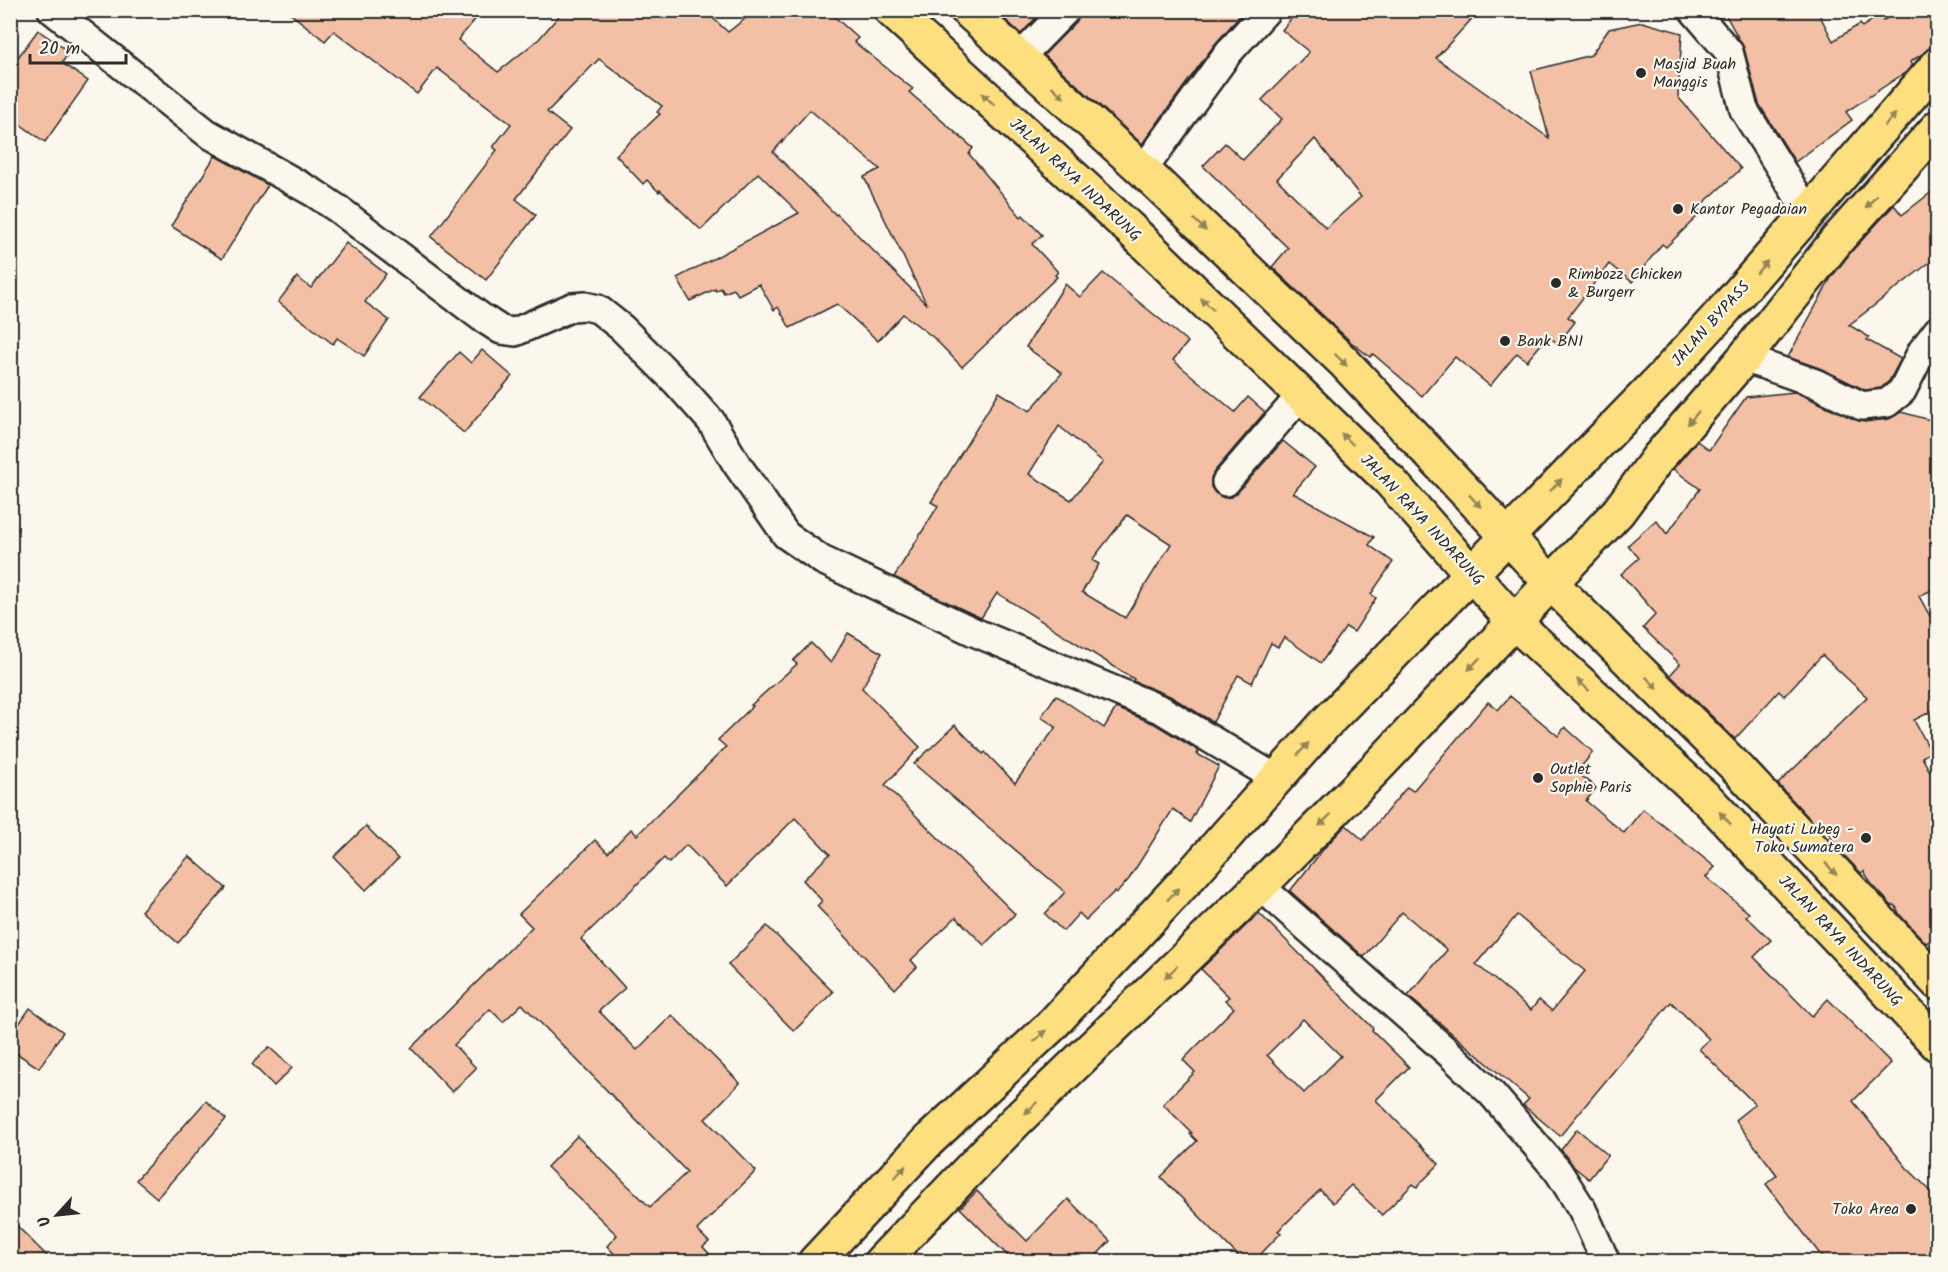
<svg xmlns="http://www.w3.org/2000/svg" width="1948" height="1272" viewBox="0 0 1948 1272" font-family="Kalam,sans-serif">
<rect width="100%" height="100%" fill="#fbf7ec"/>
<filter id="ink" filterUnits="userSpaceOnUse"><feTurbulence type="fractalNoise" baseFrequency=".0167" numOctaves="2"/><feDisplacementMap in="SourceGraphic" scale="12" xChannelSelector="R" yChannelSelector="G"/><feConvolveMatrix kernelMatrix="1 2 1 2 8 2 1 2 1" color-interpolation-filters="sRGB"/></filter>
<g filter="url(#ink)">
<g fill="#f3c0a5" stroke="#2b2b2b" stroke-width="1.5" fill-rule="evenodd">
<path d="M 286,10 L 483,10 L 458,40 L 498,72 L 539,39 L 564,10 L 704,10 L 728,32 L 756,10 L 827,10 L 858,38 L 854,42 L 913,89 L 909,92 L 973,148 L 969,154 L 1021,217 L 1023,215 L 1042,235 L 1032,244 L 1058,272 L 1055,275 L 1057,277 L 962,367 L 934,338 L 903,314 L 878,341 L 837,304 L 790,328 L 778,307 L 774,310 L 759,284 L 738,295 L 734,289 L 724,293 L 721,288 L 716,291 L 715,289 L 690,301 L 677,278 L 799,213 L 758,173 L 701,230 L 660,190 L 659,192 L 647,180 L 643,184 L 616,155 L 660,114 L 657,112 L 662,106 L 599,59 L 547,112 L 570,130 L 516,199 L 536,215 L 486,280 L 431,237 L 497,150 L 493,147 L 511,124 L 437,68 L 417,94 L 334,31 L 325,41 ZM 810,110 L 880,169 L 864,177 L 927,305 L 837,214 L 836,215 L 773,152 Z"/>
<polygon points="995,10 1043,10 1021,34"/>
<polygon points="1081,10 1245,10 1215,44 1142,144 1044,55 1077,21"/>
<path d="M 1298,10 L 1480,10 L 1436,58 L 1549,138 L 1531,71 L 1591,55 L 1609,29 L 1642,22 L 1682,33 L 1678,97 L 1741,169 L 1698,208 L 1702,212 L 1666,247 L 1662,244 L 1632,282 L 1609,264 L 1568,317 L 1575,322 L 1558,344 L 1548,336 L 1527,361 L 1517,353 L 1490,386 L 1455,357 L 1422,396 L 1373,354 L 1370,357 L 1351,342 L 1272,267 L 1288,248 L 1203,166 L 1225,143 L 1243,160 L 1282,119 L 1262,100 L 1309,52 L 1282,30 ZM 1315,139 L 1361,197 L 1326,228 L 1277,179 Z"/>
<polygon points="1723,10 1817,10 1833,41 1860,24 1862,27 1880,15 1883,21 1899,10 1929,10 1938,24 1938,44 1910,62 1913,65 1906,72 1846,112 1852,120 1795,162 1759,104 1744,48"/>
<polygon points="38,30 69,52 62,63 88,81 45,142 10,117 10,68"/>
<polygon points="215,156 268,185 222,259 171,226"/>
<polygon points="1938,187 1938,256 1849,325 1869,337 1867,340 1901,359 1889,381 1881,388 1865,390 1822,369 1788,357 1831,278 1851,252 1894,205 1902,215"/>
<polygon points="346,243 386,274 365,302 389,320 364,356 337,338 333,344 278,302 297,277 311,288"/>
<path d="M 1103,273 L 1188,342 L 1173,360 L 1235,412 L 1248,397 L 1265,412 L 1214,472 L 1211,478 L 1211,487 L 1215,493 L 1224,498 L 1231,497 L 1237,493 L 1283,441 L 1315,467 L 1293,493 L 1374,537 L 1369,545 L 1393,562 L 1371,594 L 1376,598 L 1354,632 L 1346,627 L 1321,663 L 1284,637 L 1278,647 L 1271,643 L 1252,683 L 1238,675 L 1213,722 L 1170,696 L 1133,681 L 1134,679 L 997,593 L 981,618 L 894,577 L 938,506 L 931,502 L 999,392 L 1030,411 L 1062,373 L 1026,347 L 1065,284 L 1080,297 ZM 1059,426 L 1103,462 L 1071,500 L 1029,474 ZM 1127,515 L 1171,544 L 1125,618 L 1082,592 L 1099,564 L 1092,560 Z"/>
<polygon points="482,350 512,376 464,433 420,397 459,352 471,363"/>
<polygon points="1795,392 1856,420 1864,422 1889,419 1901,412 1938,422 1938,587 1919,596 1938,631 1938,708 1914,720 1931,752 1922,757 1938,787 1938,937 1926,943 1900,915 1895,905 1892,906 1870,882 1864,871 1861,873 1838,849 1825,825 1820,830 1778,784 1867,697 1822,655 1784,696 1779,691 1735,739 1670,675 1680,664 1643,628 1656,614 1621,574 1639,558 1628,545 1656,520 1667,534 1700,489 1673,469 1697,441 1709,450 1746,397"/>
<polygon points="848,633 882,653 862,688 920,747 885,785 1015,914 984,945 956,917 911,960 917,967 895,989 817,906 822,901 803,880 830,854 795,818 727,886 686,845 669,863 664,858 581,939 625,988 599,1011 637,1050 672,1015 740,1083 705,1119 756,1171 697,1230 709,1242 703,1247 717,1262 622,1262 607,1246 617,1235 547,1167 577,1136 650,1207 687,1172 522,1004 503,1022 490,1009 454,1045 476,1068 452,1092 411,1048 532,927 519,914 595,840 608,853 631,829 637,835 726,747 718,740 753,706 751,705 797,664 793,661 811,643 831,663"/>
<polygon points="1056,695 1104,728 1116,708 1155,724 1199,751 1197,754 1219,766 1190,822 1173,809 1129,879 1117,893 1115,891 1086,920 1079,913 1063,931 1045,914 1065,892 914,764 955,725 983,754 985,752 1015,783 1056,727 1041,717"/>
<path d="M 1510,696 L 1558,736 L 1565,727 L 1593,752 L 1577,772 L 1596,788 L 1586,801 L 1624,833 L 1643,809 L 1715,867 L 1706,877 L 1749,913 L 1746,916 L 1771,940 L 1754,957 L 1812,1016 L 1828,999 L 1891,1063 L 1853,1101 L 1907,1168 L 1938,1198 L 1938,1262 L 1826,1262 L 1766,1184 L 1777,1175 L 1735,1120 L 1755,1104 L 1699,1049 L 1709,1039 L 1671,1002 L 1560,1136 L 1523,1105 L 1529,1099 L 1408,996 L 1447,950 L 1402,912 L 1364,957 L 1290,891 L 1326,846 L 1346,825 L 1363,840 L 1407,787 L 1413,791 L 1488,702 L 1498,710 ZM 1517,915 L 1585,971 L 1552,1011 L 1539,1000 L 1531,1010 L 1476,964 Z"/>
<polygon points="366,826 398,859 366,890 334,857"/>
<polygon points="189,856 226,888 178,943 141,911"/>
<path d="M 1259,913 L 1373,1028 L 1372,1030 L 1409,1067 L 1376,1100 L 1439,1164 L 1417,1187 L 1413,1184 L 1382,1215 L 1351,1185 L 1333,1203 L 1320,1190 L 1278,1231 L 1281,1233 L 1253,1262 L 1244,1262 L 1161,1177 L 1197,1141 L 1190,1134 L 1192,1133 L 1163,1104 L 1195,1072 L 1183,1060 L 1234,1008 L 1225,1000 L 1229,997 L 1201,969 ZM 1303,1019 L 1341,1056 L 1304,1093 L 1267,1055 Z"/>
<polygon points="767,926 833,992 794,1031 728,965"/>
<polygon points="30,1008 63,1032 39,1068 10,1049 10,1037"/>
<polygon points="269,1047 292,1068 274,1086 252,1064"/>
<polygon points="206,1101 226,1119 157,1198 136,1180"/>
<polygon points="1577,1129 1608,1155 1589,1179 1574,1167 1561,1150"/>
<polygon points="977,1191 1027,1241 1068,1199 1110,1241 1090,1262 1006,1262 1010,1258 960,1208"/>
<polygon points="10,1219 53,1262 10,1262"/>
</g>
<g fill="none" stroke-linecap="round" stroke-linejoin="round">
<g stroke="#2b2b2b" stroke-width="32">
<g id="minor">
<polyline points="52,10 207,133 314,193 338,209 481,317 501,330 515,332 572,307 585,306 598,309 622,328 677,383 711,421 736,463 786,535 822,560 974,632 1162,710 1277,779"/>
<polyline points="1693,10 1729,52 1744,110 1809,214"/>
<polyline points="1020,57 1066,10"/>
<polyline points="1143,170 1228,53 1267,10"/>
<polyline points="1744,358 1815,383 1862,406 1887,403 1902,391 1922,351 1938,330"/>
<polyline points="1226,482 1301,395"/>
<polyline points="1260,886 1452,1056 1492,1094 1558,1171 1582,1209 1606,1262"/>
</g>
</g>
<g stroke="#2b2b2b" stroke-width="38">
<g id="primary">
<polyline points="1551,583 1739,770 1938,983"/>
<polyline points="1514,622 1709,801 1938,1045"/>
</g>
</g>
<g stroke="#2b2b2b" stroke-width="38">
<g id="trunk">
<polyline points="891,10 1129,228 1390,481 1514,622"/>
<polyline points="967,10 1143,170 1344,362 1551,583"/>
<polyline points="815,1262 928,1141 1049,1028 1192,874 1325,724 1660,380 1726,308 1938,64"/>
<polyline points="881,1262 1017,1120 1260,886 1379,765 1618,512 1658,458 1744,358 1837,240 1938,127"/>
</g>
</g>
<use href="#minor" stroke="#fbf7ec" stroke-width="27"/>
<use href="#primary" stroke="#fedf80" stroke-width="33"/>
<use href="#trunk" stroke="#fedf80" stroke-width="33"/>
</g>
<defs><path id="oneway-solid" d="M-6-.8H1V-3.2L6.5 0L1 3.2V.8H-6Z" transform="scale(1.5)"/></defs>
<g fill="#948556">
<use href="#oneway-solid" transform="translate(1058 92) rotate(43)"/>
<use href="#oneway-solid" transform="translate(988 99) rotate(-138)"/>
<use href="#oneway-solid" transform="translate(1890 120) rotate(-49)"/>
<use href="#oneway-solid" transform="translate(1871 202) rotate(131)"/>
<use href="#oneway-solid" transform="translate(1200 225) rotate(44)"/>
<use href="#oneway-solid" transform="translate(1762 267) rotate(-49)"/>
<use href="#oneway-solid" transform="translate(1207 304) rotate(-136)"/>
<use href="#oneway-solid" transform="translate(1341 360) rotate(45)"/>
<use href="#oneway-solid" transform="translate(1693 418) rotate(130)"/>
<use href="#oneway-solid" transform="translate(1347 439) rotate(-136)"/>
<use href="#oneway-solid" transform="translate(1556 485) rotate(-46)"/>
<use href="#oneway-solid" transform="translate(1475 501) rotate(47)"/>
<use href="#oneway-solid" transform="translate(1474 664) rotate(133)"/>
<use href="#oneway-solid" transform="translate(1652 683) rotate(45)"/>
<use href="#oneway-solid" transform="translate(1583 685) rotate(-137)"/>
<use href="#oneway-solid" transform="translate(1303 749) rotate(-48)"/>
<use href="#oneway-solid" transform="translate(1725 818) rotate(-133)"/>
<use href="#oneway-solid" transform="translate(1325 820) rotate(135)"/>
<use href="#oneway-solid" transform="translate(1831 869) rotate(47)"/>
<use href="#oneway-solid" transform="translate(1173 894) rotate(-47)"/>
<use href="#oneway-solid" transform="translate(1171 972) rotate(136)"/>
<use href="#oneway-solid" transform="translate(1040 1036) rotate(-43)"/>
<use href="#oneway-solid" transform="translate(1031 1108) rotate(136)"/>
<use href="#oneway-solid" transform="translate(900 1172) rotate(-48)"/>
</g>
</g>
<g fill="#2b2b2b" stroke="#fbf7ec" stroke-width="2">
<circle cx="1641" cy="73" r="6"/>
<circle cx="1678" cy="209" r="6"/>
<circle cx="1556" cy="283" r="6"/>
<circle cx="1505" cy="341" r="6"/>
<circle cx="1538" cy="778" r="6"/>
<circle cx="1866" cy="838" r="6"/>
<circle cx="1911" cy="1209" r="6"/>
</g>
<g text-anchor="middle" dominant-baseline="central" stroke-width="4.5" stroke-linejoin="round" paint-order="stroke">
<g font-size="16" fill="#2b2b2b" stroke="#fbf7ec" text-anchor="start">
<text x="1653" y="64">Masjid Buah<tspan x="1653" dy="18">Manggis</tspan></text>
<text x="1690" y="209">Kantor Pegadaian</text>
<text x="1568" y="274">Rimbozz Chicken<tspan x="1568" dy="18">&amp; Burgerr</tspan></text>
<text x="1517" y="341">Bank BNI</text>
<text x="1550" y="769">Outlet<tspan x="1550" dy="18">Sophie Paris</tspan></text>
<text x="1854" y="829" text-anchor="end">Hayati Lubeg -<tspan x="1854" dy="18">Toko Sumatera</tspan></text>
<text x="1899" y="1209" text-anchor="end">Toko Area</text>
</g>
<g font-size="16" fill="#2b2b2b" stroke="#fbf7ec">
<text transform="translate(1075 180) rotate(43)">JALAN RAYA INDARUNG</text>
<text transform="translate(1711 324) rotate(-48)">JALAN BYPASS</text>
<text transform="translate(1422 520) rotate(47)">JALAN RAYA INDARUNG</text>
<text transform="translate(1840 941) rotate(47)">JALAN RAYA INDARUNG</text>
</g>
</g>
<rect width="1948" height="1272" fill="none" stroke="#fbf7ec" stroke-width="36"/>
<rect x="18" y="18" width="1912" height="1236" fill="none" stroke="#2b2b2b" stroke-width="2" filter="url(#ink)"/>
<g transform="translate(57 1215) rotate(243)" stroke="#fbf7ec" stroke-width="4.5" paint-order="stroke">
<path d="M0-4.5L10 22L0 15L-10 22Z" fill="#2b2b2b"/>
<text y="-9" font-size="16" font-weight="bold" text-anchor="middle" fill="#2b2b2b">U</text>
</g>
<path d="M30 54v9h96v-9" fill="none" stroke="#2b2b2b" stroke-width="3"/>
<text x="39" y="54" font-size="18" fill="#2b2b2b" stroke="#fbf7ec" stroke-width="4.5" paint-order="stroke">20 m</text>
</svg>
